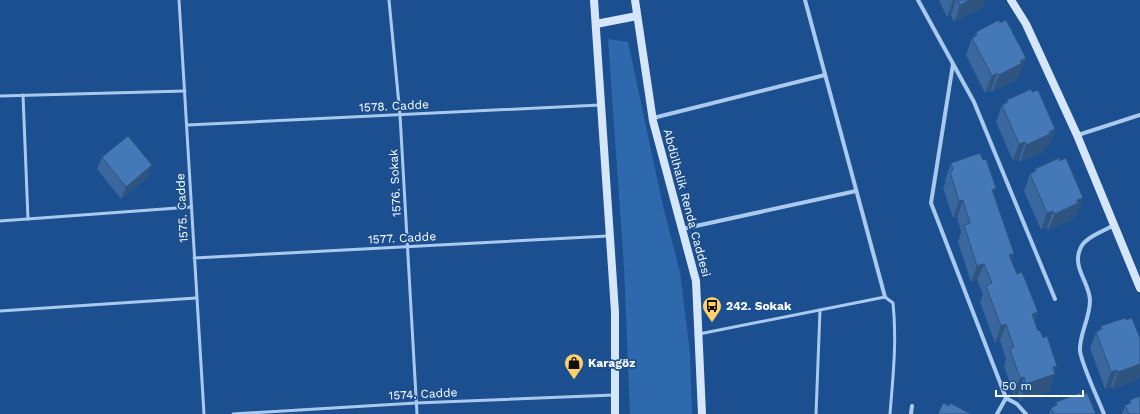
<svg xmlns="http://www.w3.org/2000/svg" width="1140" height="414" viewBox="0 0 1140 414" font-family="'Work Sans',sans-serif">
<rect width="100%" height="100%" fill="#1b4f8f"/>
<polygon fill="#2e69ad" points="608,39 628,42 663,206 680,272 690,353 692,414 630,414 624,267"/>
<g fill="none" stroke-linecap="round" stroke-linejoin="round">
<g stroke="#a9c9ee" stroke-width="3">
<polyline points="179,0 204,414"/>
<polyline points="389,0 400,115 417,414"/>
<polyline points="23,95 28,219"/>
<polyline points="0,96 185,91"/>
<polyline points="187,125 600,105"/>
<polyline points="0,221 191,207"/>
<polyline points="194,258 608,236"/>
<polyline points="0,311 196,298"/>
<path d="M 699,334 L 885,297 L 893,303 C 897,340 893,377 890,414"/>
<polyline points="233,414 416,403 614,395"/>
<polyline points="816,414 820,310"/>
</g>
<g stroke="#a9c9ee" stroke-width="4">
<polyline points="805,0 885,297"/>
<polyline points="918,0 974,102 1055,299"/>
<polyline points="953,64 931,203 1006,398 1017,404 1026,414"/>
<polyline points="653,118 825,75"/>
<polyline points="1078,135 1140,115"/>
<polyline points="682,229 856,191"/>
<polyline points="911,414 912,406"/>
<polyline points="997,414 1006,398"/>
<path d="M 1104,414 C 1098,399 1082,365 1080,351 C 1079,334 1090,319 1090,300 C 1089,281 1071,267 1081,247 C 1086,237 1104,231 1114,225"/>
</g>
<g stroke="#d6e6fa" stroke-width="8">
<polyline points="594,0 615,312 615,414"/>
<polyline points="635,0 653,121 696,281 702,414"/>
<polyline points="1011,0 1026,24 1077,135 1140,288"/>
<polyline points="596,24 637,16"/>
</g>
</g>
<g fill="#3a679d">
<polygon points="939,0 985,0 982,8 954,22 951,15 947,17"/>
<polygon points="976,32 1020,75 1017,76 1016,80 992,92 991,90 985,93 966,55 972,38 975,36"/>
<polygon points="1032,92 1055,129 1049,146 1045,147 1044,151 1020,162 1019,159 1013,161 996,122 1002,105 1005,104 1007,100"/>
<polygon points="102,157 148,177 121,199 97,169"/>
<polygon points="951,163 994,194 1014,253 1011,261 1038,331 1043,338 1057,366 1054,372 1055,374 1049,391 1020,401 1018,394 1014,395 1004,366 1006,359 1000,341 995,343 980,302 983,294 977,280 971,282 958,242 961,232 957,217 953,218 943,188 946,182 945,180"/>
<polygon points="1035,169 1077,215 1074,216 1072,220 1048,230 1047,227 1041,230 1024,191 1030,174 1034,173"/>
<polygon points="1126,320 1140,338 1140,376 1138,377 1136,380 1112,389 1111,386 1105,389 1090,348 1096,332 1100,330 1101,326"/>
<polygon points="1081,395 1096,414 1049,414 1051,408 1055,406 1056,402"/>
<polygon points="1130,400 1140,414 1122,414 1125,405 1128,404"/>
</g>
<g fill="#305480">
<polygon points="953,0 956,0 951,15 947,17"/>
<polygon points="970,0 985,0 982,8 954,22 960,5"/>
<polygon points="1026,58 1020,75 1017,76 1016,80 992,92 999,75 1020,61"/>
<polygon points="997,73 991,90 985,93 992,76"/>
<polygon points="1055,129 1049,146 1045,147 1044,151 1020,162 1026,145 1049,132"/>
<polygon points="1025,142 1019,159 1013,161 1019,144"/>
<polygon points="152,165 148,177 121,199 126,187"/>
<polygon points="996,188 990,205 992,190"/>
<polygon points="1083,198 1077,215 1074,216 1072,220 1048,230 1055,214 1077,200"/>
<polygon points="963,200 957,217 953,218 959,201"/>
<polygon points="1053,211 1047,227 1041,230 1047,213"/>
<polygon points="1014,253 1008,270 1009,255"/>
<polygon points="984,264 977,280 971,282 977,266"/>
<polygon points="1038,312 1032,329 1032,314"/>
<polygon points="1006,324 1000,341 995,343 1001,326"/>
<polygon points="1140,364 1140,376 1138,377 1136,380 1112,389 1118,372"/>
<polygon points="1057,366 1053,375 1055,374 1049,391 1020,401 1026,384 1053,367"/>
<polygon points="1117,370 1111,386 1105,389 1111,372"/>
<polygon points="1024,377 1018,394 1014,395 1020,378"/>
</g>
<g fill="#4478b7" stroke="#305480">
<polygon points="958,0 970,0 960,5"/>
<polygon points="999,20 1000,23 1006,20 1026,58 1020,61 1022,63 999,75 997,73 992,76 972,38 977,35 976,32"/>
<polygon points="1031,89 1032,92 1038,90 1055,129 1049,132 1050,134 1026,145 1025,142 1019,144 1002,105 1008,102 1007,100"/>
<polygon points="128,136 152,165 126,187 102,157"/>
<polygon points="980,153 983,160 986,159 996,188 992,190 1014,253 1009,255 1017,274 1022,272 1038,312 1032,314 1038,331 1040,330 1043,338 1047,336 1057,366 1053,367 1055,374 1026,384 1024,377 1020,378 1010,349 1014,347 1006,324 1001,326 986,286 992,283 984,264 977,266 964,225 970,223 963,200 959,201 950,172 953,170 951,163"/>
<polygon points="1059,158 1060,161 1066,158 1083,198 1077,200 1078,203 1055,214 1053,211 1047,213 1030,174 1036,171 1035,169"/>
<polygon points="1125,318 1126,320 1132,318 1140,338 1140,364 1118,372 1117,370 1111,372 1096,332 1102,329 1101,326"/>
<polygon points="1080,393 1081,395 1087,393 1096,414 1054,414 1051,408 1057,405 1056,402"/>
<polygon points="1140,396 1140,414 1129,414 1125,405 1131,403 1130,400"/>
<polygon points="943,403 949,406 950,403 971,414 938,414"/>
</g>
<defs>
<g id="bus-pin" transform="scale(1)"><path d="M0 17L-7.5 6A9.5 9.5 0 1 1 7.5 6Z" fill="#ffd166" stroke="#1b4f8f"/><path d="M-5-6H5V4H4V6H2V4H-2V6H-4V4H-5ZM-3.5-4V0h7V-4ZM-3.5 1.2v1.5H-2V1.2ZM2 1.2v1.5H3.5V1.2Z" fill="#111"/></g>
<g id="shop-pin" transform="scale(1)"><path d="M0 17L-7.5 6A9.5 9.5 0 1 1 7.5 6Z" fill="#ffd166" stroke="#1b4f8f"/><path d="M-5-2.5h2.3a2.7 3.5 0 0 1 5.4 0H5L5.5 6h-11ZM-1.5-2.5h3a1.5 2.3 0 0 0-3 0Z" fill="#111"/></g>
</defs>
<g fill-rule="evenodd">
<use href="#bus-pin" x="712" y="306"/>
<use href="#shop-pin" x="574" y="363"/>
</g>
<g text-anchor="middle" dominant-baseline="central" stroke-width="3.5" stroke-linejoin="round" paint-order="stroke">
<g font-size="12" fill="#fff" stroke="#1b4f8f">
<text transform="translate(394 106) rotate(-3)">1578. Cadde</text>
<text transform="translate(395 183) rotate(-93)">1576. Sokak</text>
<text transform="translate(687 203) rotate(75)">Abdülhalik Renda Caddesi</text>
<text transform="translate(182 208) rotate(-93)">1575. Cadde</text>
<text transform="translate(402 238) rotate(-3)">1577. Cadde</text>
<text transform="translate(423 394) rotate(-3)">1574. Cadde</text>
</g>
<g font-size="12" font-weight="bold" fill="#fff" stroke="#1b4f8f" text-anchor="start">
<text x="726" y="306">242. Sokak</text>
<text x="588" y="363">Karagöz</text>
</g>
</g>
<path d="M996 390v6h87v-6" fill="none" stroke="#ffffff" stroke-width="2"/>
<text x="1002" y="390" font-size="12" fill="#ffffff" stroke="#1b4f8f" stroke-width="3" paint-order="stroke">50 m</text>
</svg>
